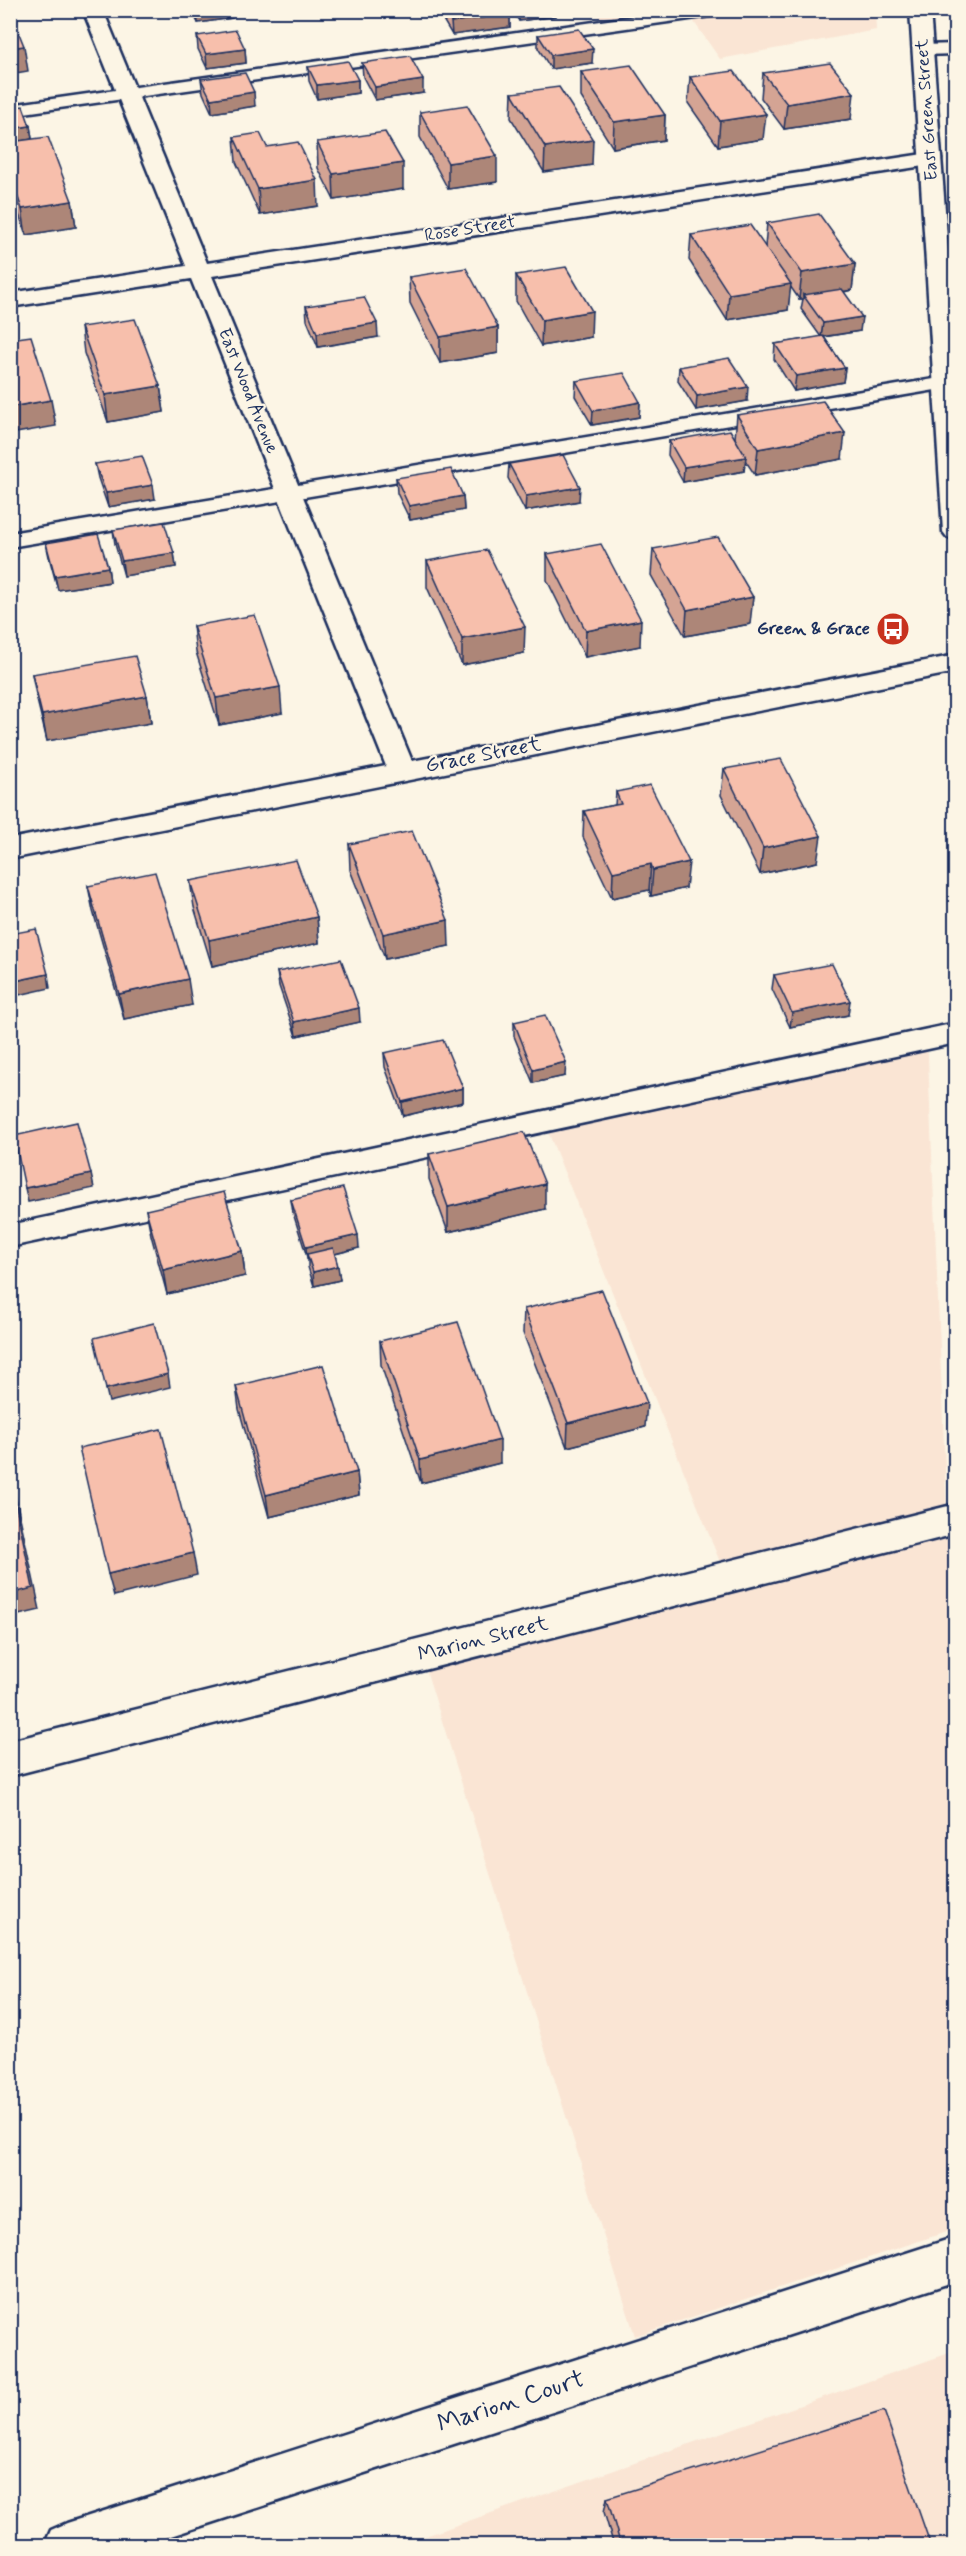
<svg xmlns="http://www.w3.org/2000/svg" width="966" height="2556" viewBox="0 0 966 2556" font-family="Mynerve,sans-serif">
<rect width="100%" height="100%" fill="#fcf5e5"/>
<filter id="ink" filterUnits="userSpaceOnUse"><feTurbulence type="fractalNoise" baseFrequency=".0167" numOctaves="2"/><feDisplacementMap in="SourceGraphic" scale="12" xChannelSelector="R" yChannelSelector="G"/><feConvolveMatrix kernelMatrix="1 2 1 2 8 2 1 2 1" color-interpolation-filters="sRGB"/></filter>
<g filter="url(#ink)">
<g fill="#fae5d4">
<polygon points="595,11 875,11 876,30 720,59 687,12 604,24"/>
<polygon points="927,1033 955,1713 955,2229 635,2336 417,1641 722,1567 541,1114"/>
<polygon points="955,2351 955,2545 400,2545"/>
</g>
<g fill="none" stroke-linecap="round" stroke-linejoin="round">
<g stroke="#1b2f5e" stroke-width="5">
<g id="service">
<polygon points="678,10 726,10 718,15 10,115 10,105"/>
<polygon points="956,44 956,54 923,55 914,50 923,45"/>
<polygon points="946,377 956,382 953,387 10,547 10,533"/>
<polygon points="956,1023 956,1043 10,1247 10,1225"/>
</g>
</g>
<g stroke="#1b2f5e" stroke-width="5">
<g id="minor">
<polygon points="83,10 103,10 207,263 930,153 938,154 941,159 938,164 930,165 212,276 412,761 956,655 956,672 10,859 10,839 386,766 191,279 10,307 10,293 186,266"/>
<polygon points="956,1504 956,1534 10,1776 10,1741"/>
<polygon points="956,2237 956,2281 140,2546 44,2546 51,2530 67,2523"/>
</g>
</g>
<g stroke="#1b2f5e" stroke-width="5">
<polygon id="tertiary" points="910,10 930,10 956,356 956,540 947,537 943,532"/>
</g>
<use href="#service" fill="#fcf5e5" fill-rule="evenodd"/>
<use href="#minor" fill="#fcf5e5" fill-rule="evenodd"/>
<use href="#tertiary" fill="#fcf5e5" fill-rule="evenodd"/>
</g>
<g fill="#d4a494" stroke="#1b2f5e" stroke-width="1.5">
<polygon points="174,10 232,10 232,18 198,23 193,13 177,16"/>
<polygon points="439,10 508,10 510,14 510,27 452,35 439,13"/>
<polygon points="512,10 556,10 556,16 519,21"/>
<polygon points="538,35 592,63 551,69 538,48"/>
<polygon points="197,36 245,49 246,63 207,68 198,49"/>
<polygon points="362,63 423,93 375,100 363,77"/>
<polygon points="308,67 358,80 358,93 317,99 309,81"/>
<polygon points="581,72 665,115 664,140 613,148 581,97"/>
<polygon points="763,73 851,119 784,129 761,98"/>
<polygon points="690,77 763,139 718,146 688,103"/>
<polygon points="201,79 255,106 212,113 203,93"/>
<polygon points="512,93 592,165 544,172 511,118"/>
<polygon points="10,108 30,126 32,139 72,201 76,227 26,235 10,188"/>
<polygon points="420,112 497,182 448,189 420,137"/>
<polygon points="234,137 267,147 318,206 260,215 236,162"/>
<polygon points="317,142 403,189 334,200 318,168"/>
<polygon points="767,223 855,264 852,290 844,292 860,331 824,337 845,368 843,382 794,391 774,359 775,344 821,337 801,309 803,299 799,299 790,286 788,310 727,320 689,260 691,235 765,247"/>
<polygon points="516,275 591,337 541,346 516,301"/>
<polygon points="409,277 498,327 498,353 440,363 410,303"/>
<polygon points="306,306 378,337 318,347 307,320"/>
<polygon points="81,327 160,386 164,412 108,422 84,353"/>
<polygon points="679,367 747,401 696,410 678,381"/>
<polygon points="576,381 640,402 639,417 592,425 575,396"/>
<polygon points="737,415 842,459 755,475 745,460 744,471 683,482 668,455 669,441 735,438"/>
<polygon points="95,464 155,499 108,507 98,478"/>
<polygon points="509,464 579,501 525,511 508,478"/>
<polygon points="396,478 463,496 464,510 410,520 397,493"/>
<polygon points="113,530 174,553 176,567 124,576 115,544"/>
<polygon points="46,543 108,567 110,582 58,590 49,557"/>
<polygon points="653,549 750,624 685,636 651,575"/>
<polygon points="547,554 640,646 585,657 547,580"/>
<polygon points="427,561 524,653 462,665 427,587"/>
<polygon points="193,626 282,713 219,725 196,652"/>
<polygon points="32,674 147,696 151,723 47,741 37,700"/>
<polygon points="724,769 817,862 760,874 721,795"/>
<polygon points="616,792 686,888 651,896 649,890 612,898 583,837 584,811 615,805"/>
<polygon points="349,844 449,946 385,959 350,870"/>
<polygon points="190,881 317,917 319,943 212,966 194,907"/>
<polygon points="88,886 192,1005 124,1019 93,911"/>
<polygon points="277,972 360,1022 296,1036 279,986"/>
<polygon points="774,975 848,1015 790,1027 772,989"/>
<polygon points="514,1022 565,1076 533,1083 514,1036"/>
<polygon points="384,1053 463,1088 463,1102 403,1116 385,1067"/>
<polygon points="429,1154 545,1209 448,1232 429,1179"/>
<polygon points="291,1200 359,1248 335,1254 340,1280 314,1286 308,1267 308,1260 293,1213"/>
<polygon points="146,1210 242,1251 245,1276 167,1294 151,1235"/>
<polygon points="524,1309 645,1427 567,1447 523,1333"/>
<polygon points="380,1341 500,1463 421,1483 381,1365"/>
<polygon points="236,1386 357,1472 359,1495 269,1517 239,1409"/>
<polygon points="607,2498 931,2546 614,2546 604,2512"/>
</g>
<g fill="#ad8678" stroke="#1b2f5e" stroke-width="1.5">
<polygon points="176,10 193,10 193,13 177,16"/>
<polygon points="197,10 232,10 232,18 198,23"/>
<polygon points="519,10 556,10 556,16 519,21"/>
<polygon points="510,14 510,27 452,35 451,22"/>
<polygon points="24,46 28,71 10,74 10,48"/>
<polygon points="245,49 246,63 207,68 206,54"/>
<polygon points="593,49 592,63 551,69 551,55"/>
<polygon points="358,80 358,93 317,99 317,85"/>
<polygon points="423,80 423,93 375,100 375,87"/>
<polygon points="254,92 255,106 212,113 211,99"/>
<polygon points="854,93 851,119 784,129 787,104"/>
<polygon points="766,114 763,139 718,146 720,121"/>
<polygon points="665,115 664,140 613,148 614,122"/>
<polygon points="30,126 32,139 10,143 10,129"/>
<polygon points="593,140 592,165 544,172 545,147"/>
<polygon points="497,156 497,182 448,189 448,163"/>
<polygon points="403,163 403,189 334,200 333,174"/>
<polygon points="317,180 318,206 260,215 258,189"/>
<polygon points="72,201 76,227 26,235 22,209"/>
<polygon points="855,264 852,290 805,298 803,295 803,299 799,299 802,273"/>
<polygon points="791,284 788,310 727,320 729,294"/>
<polygon points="592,311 591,337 541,346 542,320"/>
<polygon points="862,317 860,331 821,337 823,323"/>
<polygon points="377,323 378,337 318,347 317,333"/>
<polygon points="498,327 498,353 440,363 440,337"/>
<polygon points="845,368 843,382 794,391 796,376"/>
<polygon points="160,386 164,412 108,422 105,395"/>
<polygon points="748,387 747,401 696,410 697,396"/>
<polygon points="51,400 56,426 10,434 10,407"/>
<polygon points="640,402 639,417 592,425 593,411"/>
<polygon points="845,433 842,459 755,475 758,449"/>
<polygon points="746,457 744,471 683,482 684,467"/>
<polygon points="153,485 155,499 108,507 106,493"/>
<polygon points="580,487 579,501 525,511 526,496"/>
<polygon points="463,496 464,510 410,520 409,506"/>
<polygon points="174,553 176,567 124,576 122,561"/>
<polygon points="108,567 110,582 58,590 55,576"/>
<polygon points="753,597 750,624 685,636 687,610"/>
<polygon points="641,620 640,646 585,657 586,631"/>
<polygon points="525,627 524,653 462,665 462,639"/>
<polygon points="280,687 282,713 219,725 216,698"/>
<polygon points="147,696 151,723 47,741 42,715"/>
<polygon points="821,836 817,862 760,874 763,848"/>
<polygon points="689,862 686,888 651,896 653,870"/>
<polygon points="651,864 649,890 612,898 613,872"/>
<polygon points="317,917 319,943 212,966 209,940"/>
<polygon points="448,920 449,946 385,959 383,934"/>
<polygon points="48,974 50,988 10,997 10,982"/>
<polygon points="188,979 192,1005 124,1019 119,994"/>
<polygon points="850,1001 848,1015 790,1027 792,1013"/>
<polygon points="359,1008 360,1022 296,1036 294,1022"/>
<polygon points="566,1062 565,1076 533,1083 533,1070"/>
<polygon points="463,1088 463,1102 403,1116 402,1102"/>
<polygon points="91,1174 94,1188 28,1202 25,1188"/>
<polygon points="545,1184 545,1209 448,1232 448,1207"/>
<polygon points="358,1235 359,1248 309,1260 307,1254 307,1260 306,1247"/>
<polygon points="242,1251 245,1276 167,1294 163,1270"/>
<polygon points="338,1266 340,1280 314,1286 313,1272"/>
<polygon points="168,1374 170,1387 109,1402 106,1389"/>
<polygon points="647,1403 645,1427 567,1447 568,1423"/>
<polygon points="500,1440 500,1463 421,1483 420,1460"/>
<polygon points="10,1471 40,1610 10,1617"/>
<polygon points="357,1472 359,1495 269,1517 266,1495"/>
<polygon points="193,1553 197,1575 114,1596 108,1574"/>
</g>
<g fill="#f7bfac" stroke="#1b2f5e" stroke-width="1.5">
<polygon points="445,10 508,10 510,14 451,22"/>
<polygon points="10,11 24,46 10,48"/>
<polygon points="579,29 593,49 551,55 538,35"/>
<polygon points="236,30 245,49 206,54 197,36"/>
<polygon points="410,56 423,80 375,87 362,63"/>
<polygon points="348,61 358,80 317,85 308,67"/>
<polygon points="830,63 854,93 787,104 763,73"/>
<polygon points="631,65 665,115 614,122 581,72"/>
<polygon points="734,71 766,114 720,121 690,77"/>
<polygon points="245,73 254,92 211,99 201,79"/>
<polygon points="559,87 593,140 545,147 512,93"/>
<polygon points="467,105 497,156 448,163 420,112"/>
<polygon points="23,106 30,126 10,129 10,108"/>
<polygon points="385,132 403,163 333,174 317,142"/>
<polygon points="260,133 267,147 298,142 317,180 258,189 234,137"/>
<polygon points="48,137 72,201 22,209 10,175 10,142"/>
<polygon points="819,214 855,264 802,273 767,223"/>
<polygon points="750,225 791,284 729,294 691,235"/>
<polygon points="566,267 592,311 542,320 516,275"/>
<polygon points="466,268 498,327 440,337 409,277"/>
<polygon points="842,289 862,317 823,323 803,295"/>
<polygon points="364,297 377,323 317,333 306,306"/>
<polygon points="135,319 160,386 105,395 81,327"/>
<polygon points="31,336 51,400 10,407 10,339"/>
<polygon points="823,336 845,368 796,376 775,344"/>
<polygon points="729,358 748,387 697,396 679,367"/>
<polygon points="624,373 640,402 593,411 576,381"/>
<polygon points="823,401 845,433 758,449 737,415"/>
<polygon points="730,430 746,457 684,467 669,441"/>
<polygon points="563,455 580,487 526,496 509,464"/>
<polygon points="142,456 153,485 106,493 95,464"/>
<polygon points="451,469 463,496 409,506 396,478"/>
<polygon points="164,522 174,553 122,561 113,530"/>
<polygon points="98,534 108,567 55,576 46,543"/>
<polygon points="718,537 753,597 687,610 653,549"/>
<polygon points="601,544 641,620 586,631 547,554"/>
<polygon points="487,550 525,627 462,639 427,561"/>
<polygon points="255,615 280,687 216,698 193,626"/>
<polygon points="135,656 147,696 42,715 32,674"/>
<polygon points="781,759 821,836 763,848 724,769"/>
<polygon points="650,785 689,862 653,870 651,864 613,872 584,811 621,804 616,792"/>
<polygon points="412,831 448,920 383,934 349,844"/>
<polygon points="296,860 317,917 209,940 190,881"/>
<polygon points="155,872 188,979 119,994 88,886"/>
<polygon points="36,929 48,974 10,982 10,934"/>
<polygon points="341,959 359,1008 294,1022 277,972"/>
<polygon points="832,964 850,1001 792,1013 774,975"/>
<polygon points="545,1015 566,1062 533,1070 514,1022"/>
<polygon points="443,1040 463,1088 402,1102 384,1053"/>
<polygon points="77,1122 91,1174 25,1188 14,1136"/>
<polygon points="524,1132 545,1184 448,1207 429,1154"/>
<polygon points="343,1188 358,1235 306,1247 291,1200"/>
<polygon points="224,1192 242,1251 163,1270 146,1210"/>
<polygon points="333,1248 338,1266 313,1272 307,1254"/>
<polygon points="602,1290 647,1403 568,1423 524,1309"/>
<polygon points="458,1322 500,1440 420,1460 380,1341"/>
<polygon points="154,1323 168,1374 106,1389 94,1338"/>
<polygon points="323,1365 357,1472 266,1495 236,1386"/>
<polygon points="161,1429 193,1553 108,1574 79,1448"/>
<polygon points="10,1477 33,1588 10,1594"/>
<polygon points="884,2411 931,2546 621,2546 607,2498"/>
</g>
</g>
<defs>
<g id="bus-disc" transform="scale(1.725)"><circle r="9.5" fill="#c8321e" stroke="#fcf5e5"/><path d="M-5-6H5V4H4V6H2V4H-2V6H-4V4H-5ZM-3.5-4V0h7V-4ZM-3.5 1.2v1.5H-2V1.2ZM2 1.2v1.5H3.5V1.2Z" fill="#fff"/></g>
</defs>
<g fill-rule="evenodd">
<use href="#bus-disc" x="893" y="629"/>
</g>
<g text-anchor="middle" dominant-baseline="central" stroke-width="4.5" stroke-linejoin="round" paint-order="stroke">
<g font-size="18" fill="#1b2f5e" stroke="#fcf5e5">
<text transform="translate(927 110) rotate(-94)">East Green Street</text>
<text transform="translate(470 229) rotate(-9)">Rose Street</text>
<text transform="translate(248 391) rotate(68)">East Wood Avenue</text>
</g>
<g font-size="18" font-weight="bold" fill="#1b2f5e" stroke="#fcf5e5" text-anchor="end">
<text x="870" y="629">Green &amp; Grace</text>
</g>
<g font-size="21" fill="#1b2f5e" stroke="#fcf5e5">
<text transform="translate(483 755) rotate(-11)">Grace Street</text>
<text transform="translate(483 1639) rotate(-14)">Marion Street</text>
</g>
<g font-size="26" fill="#1b2f5e" stroke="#fcf5e5">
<text transform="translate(511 2402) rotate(-18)">Marion Court</text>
</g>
</g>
<rect width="966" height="2556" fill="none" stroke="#fcf5e5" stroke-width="36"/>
<rect x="18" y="18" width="930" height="2520" fill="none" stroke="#1b2f5e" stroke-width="2" filter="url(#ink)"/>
</svg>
